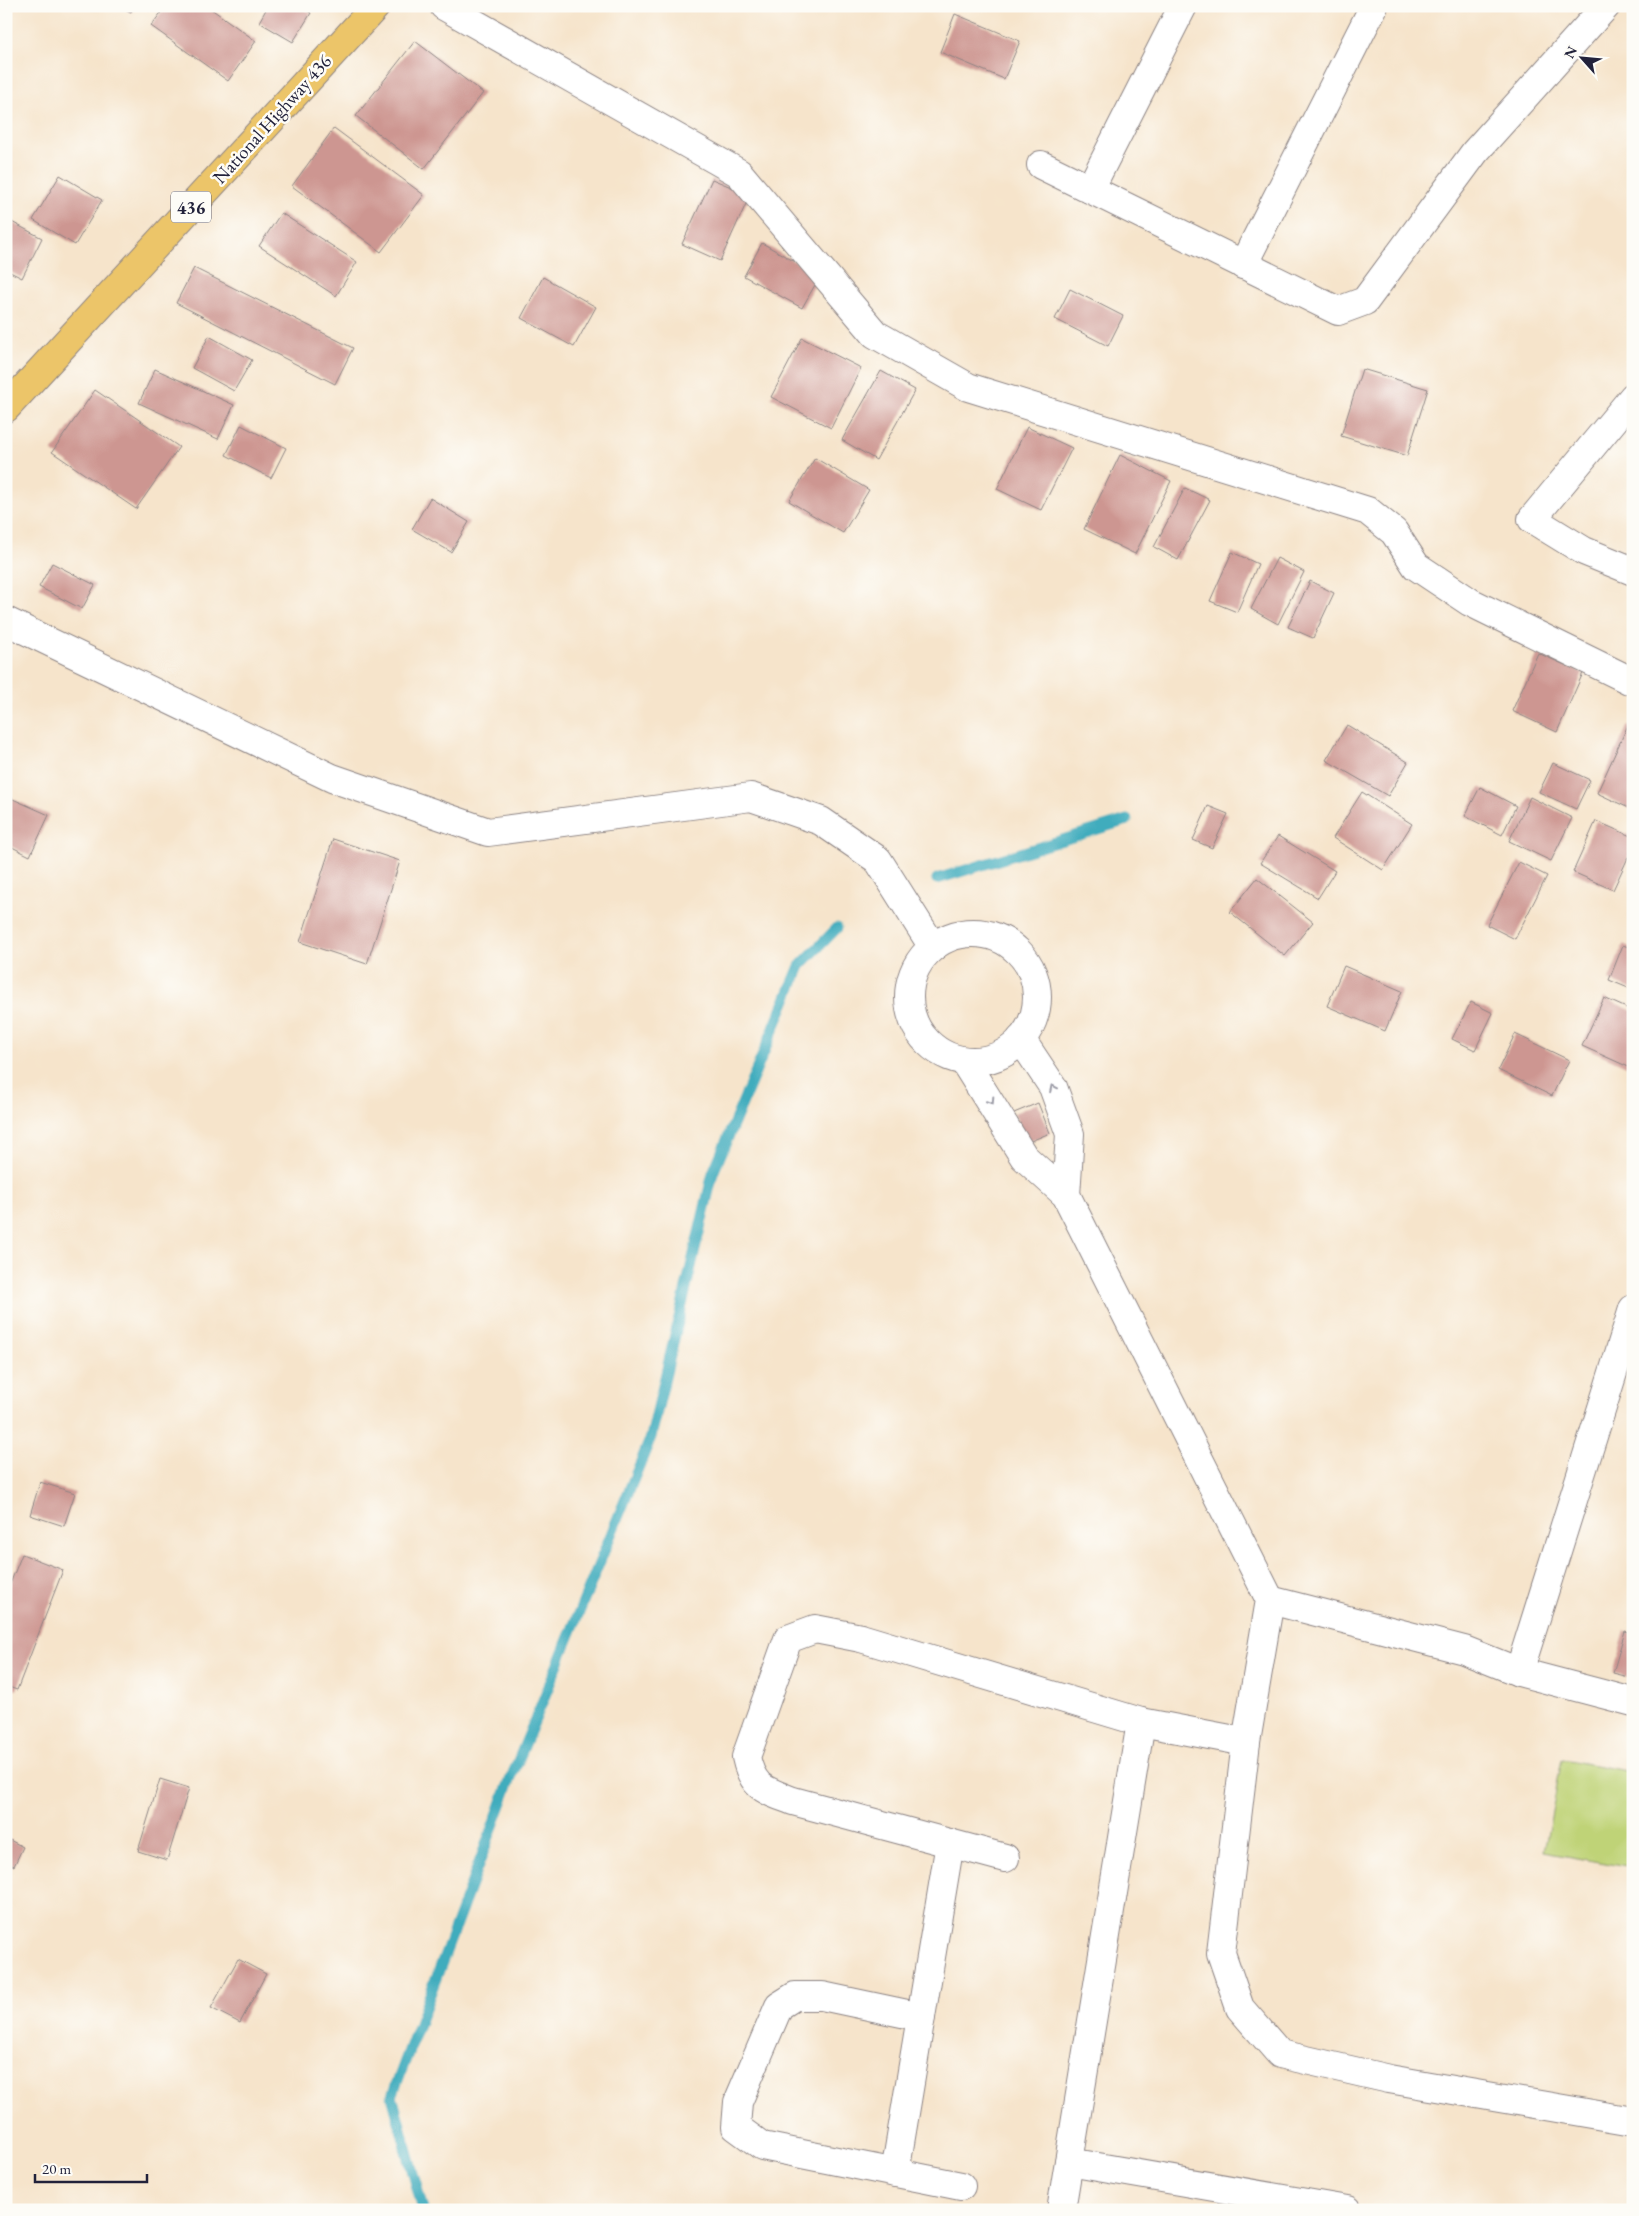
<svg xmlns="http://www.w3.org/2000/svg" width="1639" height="2216" viewBox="0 0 1639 2216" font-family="'EB Garamond',serif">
<rect width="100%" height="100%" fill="#fdfcf7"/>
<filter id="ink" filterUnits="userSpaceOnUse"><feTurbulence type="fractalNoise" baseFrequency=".02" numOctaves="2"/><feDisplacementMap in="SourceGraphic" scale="10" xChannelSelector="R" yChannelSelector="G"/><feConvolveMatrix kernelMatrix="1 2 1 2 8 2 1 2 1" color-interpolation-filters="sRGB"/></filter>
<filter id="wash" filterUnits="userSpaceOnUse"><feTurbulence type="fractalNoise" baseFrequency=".0096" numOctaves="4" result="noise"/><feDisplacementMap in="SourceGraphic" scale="20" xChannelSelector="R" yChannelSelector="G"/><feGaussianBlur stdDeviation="1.12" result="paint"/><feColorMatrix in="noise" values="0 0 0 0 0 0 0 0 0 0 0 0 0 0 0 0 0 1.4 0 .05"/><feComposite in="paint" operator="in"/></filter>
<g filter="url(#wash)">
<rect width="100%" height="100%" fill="#f6e4cb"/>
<polygon fill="#bfd377" stroke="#707a59" points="1562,1759 1633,1772 1633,1868 1544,1852"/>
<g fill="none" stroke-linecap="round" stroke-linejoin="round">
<g stroke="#3facbd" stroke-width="11">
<polyline points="937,879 1127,820"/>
<polyline points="423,2210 392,2096 509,1783 651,1437 713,1173 800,966 837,928"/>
</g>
</g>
<g id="blocks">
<g fill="#cd9691">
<polygon points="119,6 134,6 131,12"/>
<polygon points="166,6 207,6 256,41 228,81 151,26"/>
<polygon points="268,6 300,6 311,13 293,42 259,22"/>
<polygon points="955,14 1020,41 1004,79 940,52"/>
<polygon points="415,41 483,93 424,169 356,116"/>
<polygon points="334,128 424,195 381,252 292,186"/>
<polygon points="60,175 102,200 75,245 33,220"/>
<polygon points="712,179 750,195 720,261 682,244"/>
<polygon points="281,213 357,262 336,296 259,246"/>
<polygon points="6,219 42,238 22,278 6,270"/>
<polygon points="762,243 820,276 802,308 744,276"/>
<polygon points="194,268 353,348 335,384 176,303"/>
<polygon points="543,277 596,307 574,347 521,318"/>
<polygon points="1070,289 1123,316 1108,346 1055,319"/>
<polygon points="209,336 252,360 234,391 192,368"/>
<polygon points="802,338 861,368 831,428 771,397"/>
<polygon points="155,369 234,405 218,439 139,403"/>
<polygon points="1362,369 1428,389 1407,456 1341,436"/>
<polygon points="881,371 915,390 876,460 842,440"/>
<polygon points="95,390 179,447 136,509 52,452"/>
<polygon points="241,425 286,448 271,478 226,455"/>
<polygon points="1027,427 1072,448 1041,510 997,489"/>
<polygon points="1120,455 1171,481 1135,554 1084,529"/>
<polygon points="815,458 869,490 843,533 789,501"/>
<polygon points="1185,488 1210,500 1178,560 1154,547"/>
<polygon points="430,498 469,522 451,552 412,529"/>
<polygon points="1232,552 1258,564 1237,612 1210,601"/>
<polygon points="1277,558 1304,572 1278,624 1251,609"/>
<polygon points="52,563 95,585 82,609 39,587"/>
<polygon points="1310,581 1334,593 1313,638 1288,627"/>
<polygon points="1538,653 1583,673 1557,732 1512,711"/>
<polygon points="1347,725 1408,762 1388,796 1326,760"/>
<polygon points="1628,725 1633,728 1633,810 1597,793"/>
<polygon points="1553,763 1590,780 1576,809 1539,792"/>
<polygon points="1480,787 1516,806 1502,835 1465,816"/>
<polygon points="1362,792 1412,824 1383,870 1333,838"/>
<polygon points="6,796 49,815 30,856 6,844"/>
<polygon points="1530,797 1572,818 1551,861 1509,841"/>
<polygon points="1208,806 1228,814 1212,848 1193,840"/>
<polygon points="1596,821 1633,837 1633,847 1613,890 1573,872"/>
<polygon points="1278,836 1335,871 1318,898 1260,863"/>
<polygon points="333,839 400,861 367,964 300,942"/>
<polygon points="1519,862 1547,876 1515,939 1487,925"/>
<polygon points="1257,878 1313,922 1285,956 1230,912"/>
<polygon points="1623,945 1633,949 1633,990 1609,980"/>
<polygon points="1344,966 1402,991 1385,1031 1327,1006"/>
<polygon points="1604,998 1633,1011 1633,1069 1582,1046"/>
<polygon points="1471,1002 1493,1013 1475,1050 1452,1039"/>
<polygon points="1515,1034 1569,1060 1552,1096 1498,1070"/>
<polygon points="1038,1103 1050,1133 1026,1143 1014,1113"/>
<polygon points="40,1482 75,1493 64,1526 30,1515"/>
<polygon points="22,1554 63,1570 17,1690 6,1686 6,1594"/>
<polygon points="1625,1631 1633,1633 1633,1678 1613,1673"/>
<polygon points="160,1779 189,1788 167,1860 138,1851"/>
<polygon points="6,1838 23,1847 14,1866 6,1862"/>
<polygon points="238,1959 266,1974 240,2023 211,2008"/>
</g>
</g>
</g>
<g filter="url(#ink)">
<use href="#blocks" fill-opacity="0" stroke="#8c8383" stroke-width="1"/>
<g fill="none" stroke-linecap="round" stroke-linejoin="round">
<g stroke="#8c8383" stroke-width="30">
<g id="minor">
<polyline points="444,6 739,173 875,334 968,387 1368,511 1394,532 1416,566 1470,602 1633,682"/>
<polyline points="1041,165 1338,311 1365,301 1475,152 1606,6"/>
<polyline points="1090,189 1183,6"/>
<polyline points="1243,265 1374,6"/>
<polyline points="1633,397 1532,519 1584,551 1633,571"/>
<polyline points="6,621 332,778 488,832 751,797 821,821 878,860 933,947"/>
<circle cx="973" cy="997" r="64"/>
<polyline points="1021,1039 1053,1087 1070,1134 1066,1195"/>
<polyline points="964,1061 1024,1157 1066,1195 1270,1600 1246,1742 1221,1953 1240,2008 1280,2054 1389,2079 1633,2121"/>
<polyline points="1270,1600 1464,1650 1519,1672 1633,1702"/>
<polyline points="1519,1672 1633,1309"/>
<path d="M 1005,1858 L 793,1801 C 765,1790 753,1789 746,1757 L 788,1639 L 815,1629 L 861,1638 L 1141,1722 L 1246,1742"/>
<polyline points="921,2017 822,1996 795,1996 779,2006 738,2102 736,2127 762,2146 961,2186"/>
<polyline points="1069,2162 1347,2210"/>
<polyline points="895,2173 950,1843"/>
<polyline points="1061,2210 1141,1722"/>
</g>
</g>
<g stroke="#8c8383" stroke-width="30">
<polyline id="major" points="6,408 376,6"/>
</g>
<use href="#minor" stroke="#fff" stroke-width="28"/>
<use href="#major" stroke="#ecc569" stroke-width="28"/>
</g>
<defs><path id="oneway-chevron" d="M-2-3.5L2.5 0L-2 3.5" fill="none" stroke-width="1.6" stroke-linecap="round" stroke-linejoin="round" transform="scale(1.25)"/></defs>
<g stroke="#9c9ca7">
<use href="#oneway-chevron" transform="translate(1053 1088) rotate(-116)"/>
<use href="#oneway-chevron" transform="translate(991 1101) rotate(57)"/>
</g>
</g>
<g text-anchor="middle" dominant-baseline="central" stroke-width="5" stroke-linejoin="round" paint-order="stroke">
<rect fill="#fdfcf7" stroke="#646373" stroke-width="1" x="171" y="191.5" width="40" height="31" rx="4"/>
<g font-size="18" font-weight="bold" fill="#22223b">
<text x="191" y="207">436</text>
</g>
<g font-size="19" fill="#22223b" stroke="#fdfcf7">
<text transform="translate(272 119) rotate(-48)">National Highway 436</text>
</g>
</g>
<rect width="1639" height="2216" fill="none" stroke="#fdfcf7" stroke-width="25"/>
<g transform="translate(1582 58) rotate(297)" stroke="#fdfcf7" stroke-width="4" paint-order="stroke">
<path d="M0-4L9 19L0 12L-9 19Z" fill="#22223b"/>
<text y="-8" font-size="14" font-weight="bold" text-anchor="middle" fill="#22223b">N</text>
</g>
<path d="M35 2174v8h112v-8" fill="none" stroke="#22223b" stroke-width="2.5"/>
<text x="42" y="2174" font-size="15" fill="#22223b" stroke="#fdfcf7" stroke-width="4" paint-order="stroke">20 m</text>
</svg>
